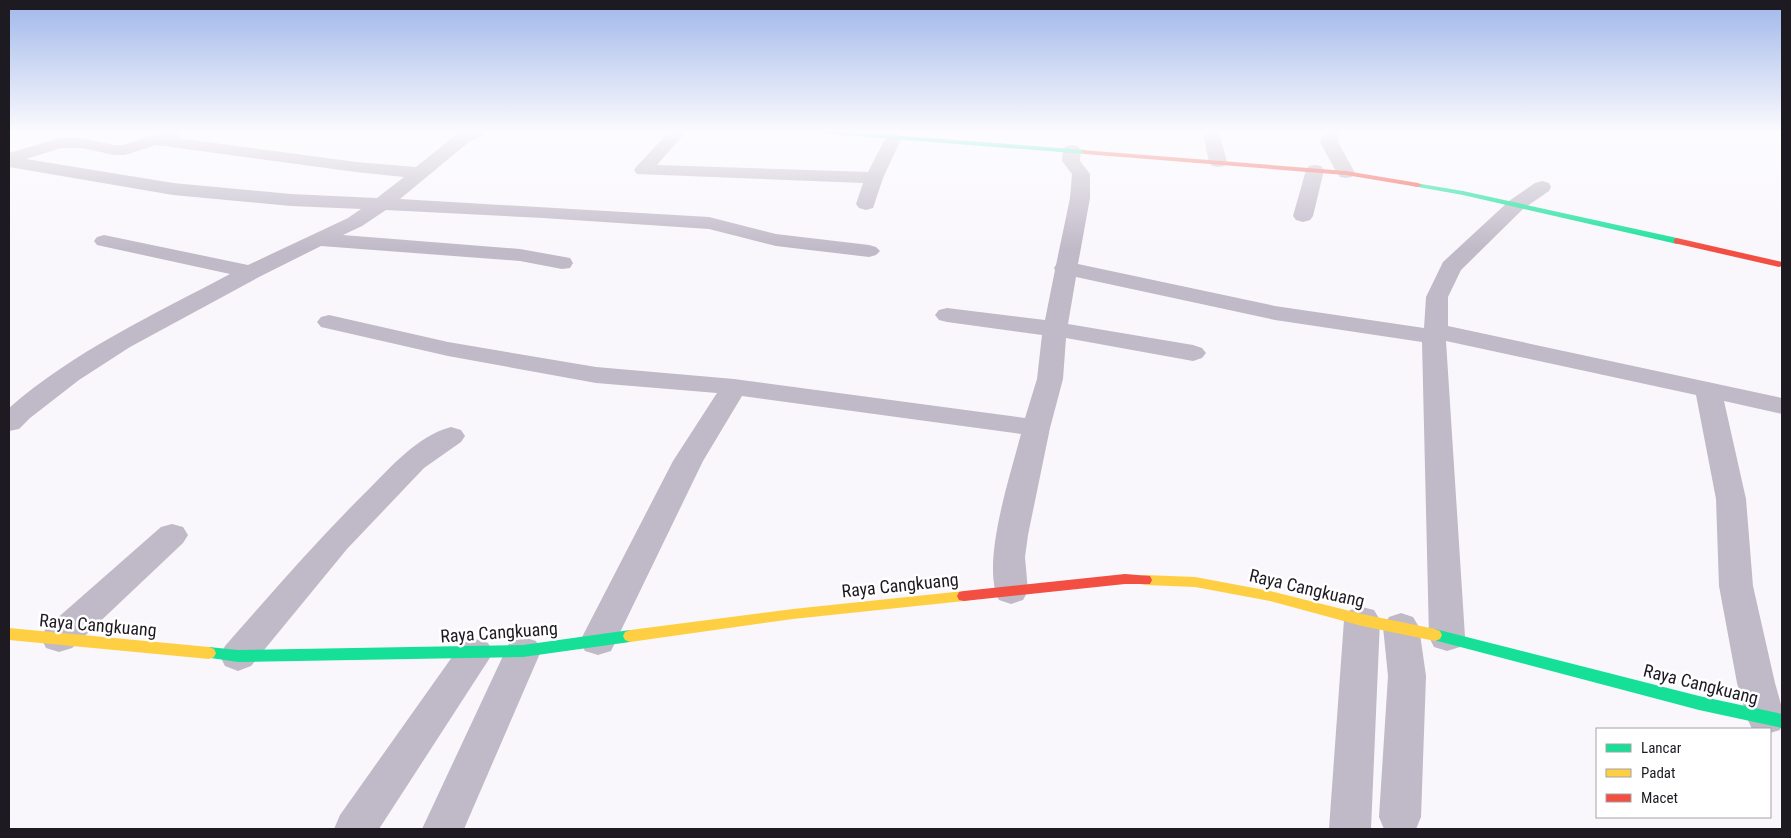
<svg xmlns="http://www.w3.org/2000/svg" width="1791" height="838" viewBox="0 0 1791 838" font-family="'Roboto Condensed',sans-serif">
<rect width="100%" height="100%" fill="#f9f7fc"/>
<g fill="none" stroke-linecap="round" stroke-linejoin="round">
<g fill="#c0b9c7" fill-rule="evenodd">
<path d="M 162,132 L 178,132 L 179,134 L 177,138 L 356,162 L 416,167 L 458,133 L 463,132 L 485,132 L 483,136 L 470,141 L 400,199 L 709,217 L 776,234 L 869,245 L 876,247 L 880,251 L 876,255 L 869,257 L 776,246 L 709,229 L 543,218 L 386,210 L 362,226 L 343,235 L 520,249 L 570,258 L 573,263 L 570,268 L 562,269 L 520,261 L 321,246 L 259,277 L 130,347 L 79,380 L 30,418 L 19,429 L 9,431 L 9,408 C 74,351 155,314 230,274 L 97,245 L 94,241 L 97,237 L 104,235 L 248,265 L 348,218 L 361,209 L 291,206 L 173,195 L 9,167 L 9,153 L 60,138 L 82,138 L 114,145 L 123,145 ZM 156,145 L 356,172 L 404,177 L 377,198 L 291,194 L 173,183 L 26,159 L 61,148 L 82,148 L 114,155 L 125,155 Z"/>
<polygon points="669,132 686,132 657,165 868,172 888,133 900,133 902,137 883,178 873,208 866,210 859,208 856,204 863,183 637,174 634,170 637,166"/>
<polygon points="1203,132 1219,132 1227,162 1224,166 1218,167 1212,166 1209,162"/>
<polygon points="1323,132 1339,132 1338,142 1355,173 1352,177 1346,178 1340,177 1337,173 1320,142"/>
<path d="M 1072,145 L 1078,146 L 1081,150 L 1080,161 L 1090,174 L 1090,198 L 1078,264 L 1275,306 L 1424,328 L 1426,297 L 1443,262 L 1509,201 L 1535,183 L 1542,181 L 1549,183 L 1551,187 L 1549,191 L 1523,209 L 1461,270 L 1448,297 L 1448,326 L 1782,398 L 1782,414 L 1724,401 L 1746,499 L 1753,586 L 1775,683 L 1782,708 L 1782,724 L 1780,730 L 1770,733 L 1770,729 L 1752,729 L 1747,718 L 1737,683 L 1719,586 L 1716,499 L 1696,395 L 1446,341 L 1465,637 L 1460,647 L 1447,651 L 1434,647 L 1429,637 L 1422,342 L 1275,320 L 1076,277 L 1068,324 L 1193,345 L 1202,348 L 1206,353 L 1202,358 L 1193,361 L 1066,338 L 1063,379 L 1050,428 L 1028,535 L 1025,557 L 1028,591 L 1023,600 L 1011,604 L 999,600 C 980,565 1011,473 1021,434 L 742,396 L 703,461 L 611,651 L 598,655 L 585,651 L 580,641 L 673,461 L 717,393 L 596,383 L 448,356 L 321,327 L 317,322 L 321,317 L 329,315 L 448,342 L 596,367 L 734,379 L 1025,418 L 1037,379 L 1042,335 L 947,322 L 939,320 L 935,315 L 939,310 L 947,308 L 1045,320 L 1055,270 L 1054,268 L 1056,265 L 1070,198 L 1072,174 L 1062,161 L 1063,150 L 1066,146 Z"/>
<polygon points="1315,165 1321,166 1324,170 1313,216 1310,220 1303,222 1296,220 1293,216 1306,170 1309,166"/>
<path d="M 451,427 L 461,430 L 465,436 L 461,442 L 424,468 L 347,549 L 251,666 L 238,671 L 225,666 L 220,656 L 225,646 C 272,593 317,540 367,491 C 391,467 417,436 451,427 Z"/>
<polygon points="172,524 183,527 188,535 183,543 72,648 59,652 46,648 41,638 46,628 161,527"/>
<polygon points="1362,607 1374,610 1380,620 1371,829 1329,829 1344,620 1350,610"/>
<polygon points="1401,613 1413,617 1419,627 1426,676 1421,817 1416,829 1384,829 1379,817 1388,676 1383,627 1389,617"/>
<polygon points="523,637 536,641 541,651 464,829 422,829 510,641"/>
<polygon points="475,639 488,643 493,653 379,829 334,829 340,815 462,643"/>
</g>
<g fill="#16e098" fill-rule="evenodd">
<polygon points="826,132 850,132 1085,150 1089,152 1085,154 829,134"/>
<polygon points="1415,183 1463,191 1677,238 1681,241 1677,244 1463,195 1418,187 1415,187"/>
<polygon points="1435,629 1699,696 1782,714 1782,728 1699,710 1430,639 1428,635 1430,631"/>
<polygon points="630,630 635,632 637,636 635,640 630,642 523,657 238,662 204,657 202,653 204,649 209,647 238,650 523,645"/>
</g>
<g fill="#ffcf43" fill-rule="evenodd">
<polygon points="1145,575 1195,577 1270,591 1362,614 1435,629 1440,631 1442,635 1440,639 1435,641 1362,626 1270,601 1195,587 1145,585 1140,584 1138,580 1140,576"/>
<polygon points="964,591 969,592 971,596 969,600 964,601 793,619 630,642 625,640 623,636 625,632 630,630 793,609"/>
<polygon points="9,628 209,647 214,649 216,653 214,657 209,659 9,640"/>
</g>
<g fill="#f24e42" fill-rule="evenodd">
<polygon points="1082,150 1346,171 1418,183 1422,185 1418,187 1346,175 1085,154 1081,152"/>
<polygon points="1677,238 1782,262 1782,266 1779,267 1674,243 1674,239"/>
<polygon points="1125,574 1150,576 1152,580 1150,584 1125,584 964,601 959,600 957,596 959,592 964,591"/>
</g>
</g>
<linearGradient id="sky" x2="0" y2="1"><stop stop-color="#a0b7ea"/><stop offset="0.53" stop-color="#fcfbfe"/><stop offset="1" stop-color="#fcfbfe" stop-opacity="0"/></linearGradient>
<rect width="1791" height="249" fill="url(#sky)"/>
<g text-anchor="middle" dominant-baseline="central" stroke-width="5" stroke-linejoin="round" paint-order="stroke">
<g font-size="18" fill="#1e1a21" stroke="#fff">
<text transform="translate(900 585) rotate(-6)">Raya Cangkuang</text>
<text transform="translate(1307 588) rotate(13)">Raya Cangkuang</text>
<text transform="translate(98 625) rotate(5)">Raya Cangkuang</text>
<text transform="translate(499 632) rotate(-4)">Raya Cangkuang</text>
<text transform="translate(1701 684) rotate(14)">Raya Cangkuang</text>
</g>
</g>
<rect width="1791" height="838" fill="none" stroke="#1e1a21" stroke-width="20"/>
<rect x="1596" y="728" width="175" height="90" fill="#ffffff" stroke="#a5a3a6"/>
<rect x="1606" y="744" width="25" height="8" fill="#16e098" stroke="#a5a3a6"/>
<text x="1641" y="753" font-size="15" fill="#1e1a21">Lancar</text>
<rect x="1606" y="769" width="25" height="8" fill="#ffcf43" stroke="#a5a3a6"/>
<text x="1641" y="778" font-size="15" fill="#1e1a21">Padat</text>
<rect x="1606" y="794" width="25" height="8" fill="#f24e42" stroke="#a5a3a6"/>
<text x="1641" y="803" font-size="15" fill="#1e1a21">Macet</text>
</svg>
